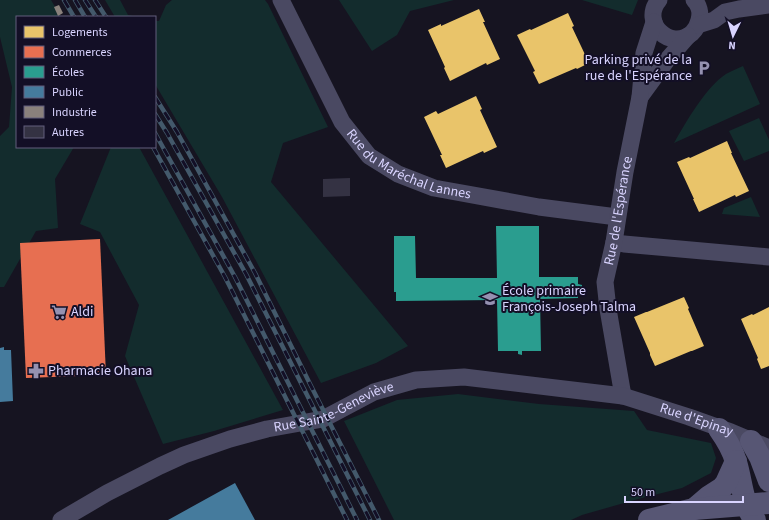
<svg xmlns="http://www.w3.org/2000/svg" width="769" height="520" viewBox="0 0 769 520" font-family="'Source Sans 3',sans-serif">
<rect width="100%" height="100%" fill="#161421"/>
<g fill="#132c2d">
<polygon points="0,0 51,0 61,17 17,17 17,147 74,147 55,179 58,228 36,231 4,287 0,287 0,136 9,127 12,87 0,37"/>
<polygon points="105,0 120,0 128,15 138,17 115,17"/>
<polygon points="172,0 265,0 268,4 328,127 283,143 271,182 408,346 376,363 321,383 222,197 155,84 155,21 159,21 166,5"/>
<polygon points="339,0 454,0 410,11 397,35 372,51"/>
<polygon points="582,0 638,0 632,15"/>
<path d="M 743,66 L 760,104 L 674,143 C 686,122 706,87 726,74 C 731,71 737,69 743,66 Z"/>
<polygon points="759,118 769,140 769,151 744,161 729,131"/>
<polygon points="111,147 139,147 283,410 214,431 163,444 125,356 139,305 100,232 80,224"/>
<polygon points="751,197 760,217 722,214 724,208"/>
<polygon points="458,394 539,404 634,411 647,430 711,443 716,458 711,473 682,488 638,499 582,515 571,520 394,520 344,421 397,400"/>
</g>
<g fill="#e9c46a">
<polygon points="479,9 485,22 483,22 500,59 487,65 486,63 450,81 444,68 445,67 428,30 441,24 441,26"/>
<polygon points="568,13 574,26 572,27 589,63 577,69 576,68 539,84 533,72 535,71 517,35 530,29 531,30"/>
<polygon points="476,96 482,109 480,110 497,147 484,153 483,151 446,168 440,155 442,155 424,117 436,111 438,114"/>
<polygon points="727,141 732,153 731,153 749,191 736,197 735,195 699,212 693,199 694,199 677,162 689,157 690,158"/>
<polygon points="684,297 689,308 688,309 704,346 692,351 691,351 655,366 650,355 650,353 634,317 646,312 647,312"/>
<polygon points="769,307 769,366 761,369 757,359 758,358 741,319 752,314 753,315"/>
</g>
<polygon fill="#e76f51" points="100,239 106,375 26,378 20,243"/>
<polygon fill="#2a9d8f" points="496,226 539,226 539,277 578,277 578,284 582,285 582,291 578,290 578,298 540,299 541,351 522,351 522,355 518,354 518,351 498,351 497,300 396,301 396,292 394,292 394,236 415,236 416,278 497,278"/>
<g fill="#457b9d">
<polygon points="4,347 4,350 11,350 13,401 0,402 0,348"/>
<polygon points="235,483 255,520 168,520"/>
</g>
<polygon fill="#8a817c" points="59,5 63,13 58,16 54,7"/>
<polygon fill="#343243" points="350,178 350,196 323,197 323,179"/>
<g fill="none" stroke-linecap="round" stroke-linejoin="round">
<g stroke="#4a4962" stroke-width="17">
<path id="s1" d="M 281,0 L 342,122 L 369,156 L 398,174 L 434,188 L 539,207 L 617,217"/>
<path d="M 659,0 C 640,22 670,52 692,33 C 696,29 698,25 699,20 C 701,13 699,5 694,0"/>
<polyline points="698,25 714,20 725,12 739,9 769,5"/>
<polyline points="640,97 667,60 688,36"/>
<polyline points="614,242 624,244 769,257"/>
<path id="s2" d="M 623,396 L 608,309 L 605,282 L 614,242 L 625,172 L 640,97 L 644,53 L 654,22"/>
<path id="s3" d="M 61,520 L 107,493 L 160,466 L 184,455 L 230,439 L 267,429 L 323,419 L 374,392 L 416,380 L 464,377 L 623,396 L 689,417 L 731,432 L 769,448"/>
</g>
<g stroke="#575674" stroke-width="22">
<path d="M 719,429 C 726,439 733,450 736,462 C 742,481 742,504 755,520"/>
<polyline points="751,441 760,457 769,481"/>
<polyline points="694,509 708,497 722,488 726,483 736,461"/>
<polyline points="649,520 694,509 769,503"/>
</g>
<g stroke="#43596b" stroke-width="4.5">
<g id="rail">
<polyline points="64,0 74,17"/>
<polyline points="75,0 85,17"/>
<polyline points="85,0 96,17"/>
<polyline points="95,0 106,17"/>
<polyline points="155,97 177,132 255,273 310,384 379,520"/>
<polyline points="155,114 167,133 246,274 370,520"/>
<polyline points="155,133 235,277 357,520"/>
<polyline points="153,147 225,277 347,520"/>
</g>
</g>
<use href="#rail" stroke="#130f26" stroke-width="3" stroke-dasharray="9" stroke-linecap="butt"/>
</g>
<defs>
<g id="parking-bare" transform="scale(1.2)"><path d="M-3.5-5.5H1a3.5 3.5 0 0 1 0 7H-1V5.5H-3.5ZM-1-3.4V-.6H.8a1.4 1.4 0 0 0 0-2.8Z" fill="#9591b1" stroke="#130f26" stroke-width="2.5" paint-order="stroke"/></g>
<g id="school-bare" transform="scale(1.2)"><path d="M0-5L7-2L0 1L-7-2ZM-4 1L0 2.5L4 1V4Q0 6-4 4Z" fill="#9591b1" stroke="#130f26" stroke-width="2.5" paint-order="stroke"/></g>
<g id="supermarket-bare" transform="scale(1.2)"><path d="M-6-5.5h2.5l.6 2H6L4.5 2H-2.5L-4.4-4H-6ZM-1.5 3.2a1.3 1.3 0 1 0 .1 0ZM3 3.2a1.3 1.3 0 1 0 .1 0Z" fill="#9591b1" stroke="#130f26" stroke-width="2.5" paint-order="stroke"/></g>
<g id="pharmacy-bare" transform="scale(1.2)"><path d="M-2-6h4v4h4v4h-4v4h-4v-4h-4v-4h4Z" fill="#9591b1" stroke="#130f26" stroke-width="2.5" paint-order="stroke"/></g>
</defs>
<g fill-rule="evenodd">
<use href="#parking-bare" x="704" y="68"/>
<use href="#school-bare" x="490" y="299"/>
<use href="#supermarket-bare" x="59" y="312"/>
<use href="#pharmacy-bare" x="36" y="371"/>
</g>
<g text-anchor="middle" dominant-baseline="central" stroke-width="4" stroke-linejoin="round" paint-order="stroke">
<g font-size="14" fill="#d9d4ff" stroke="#130f26" text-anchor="start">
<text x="692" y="60" text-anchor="end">Parking privé de la<tspan x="692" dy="16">rue de l'Espérance</tspan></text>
<text x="502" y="291">École primaire<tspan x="502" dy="16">François-Joseph Talma</tspan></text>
<text x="71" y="312">Aldi</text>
<text x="48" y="371">Pharmacie Ohana</text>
</g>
<g font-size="14" fill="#d9d4ff" stroke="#130f26">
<text stroke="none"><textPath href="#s1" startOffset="219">Rue du Maréchal Lannes</textPath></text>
<text stroke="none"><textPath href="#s2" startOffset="188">Rue de l'Espérance</textPath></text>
<text stroke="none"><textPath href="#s3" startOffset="297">Rue Sainte-Geneviève</textPath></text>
<text stroke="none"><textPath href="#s3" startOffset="670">Rue d'Epinay</textPath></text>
</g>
</g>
<rect x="16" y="16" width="140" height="132" fill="#130f26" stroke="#625e7d"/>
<rect x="24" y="26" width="20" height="12" fill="#e9c46a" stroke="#625e7d"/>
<text x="52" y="36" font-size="12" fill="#d9d4ff">Logements</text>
<rect x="24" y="46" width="20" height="12" fill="#e76f51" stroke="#625e7d"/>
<text x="52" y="56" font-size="12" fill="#d9d4ff">Commerces</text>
<rect x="24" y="66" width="20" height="12" fill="#2a9d8f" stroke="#625e7d"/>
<text x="52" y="76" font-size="12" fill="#d9d4ff">Écoles</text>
<rect x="24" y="86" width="20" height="12" fill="#457b9d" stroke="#625e7d"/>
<text x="52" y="96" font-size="12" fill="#d9d4ff">Public</text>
<rect x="24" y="106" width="20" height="12" fill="#8a817c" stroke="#625e7d"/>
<text x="52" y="116" font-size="12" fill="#d9d4ff">Industrie</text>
<rect x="24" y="126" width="20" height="12" fill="#343243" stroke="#625e7d"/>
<text x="52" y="136" font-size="12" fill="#d9d4ff">Autres</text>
<g transform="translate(733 36) rotate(185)" stroke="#130f26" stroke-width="3" paint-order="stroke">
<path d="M0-3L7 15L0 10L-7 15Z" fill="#d9d4ff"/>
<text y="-6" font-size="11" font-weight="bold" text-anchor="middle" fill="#d9d4ff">N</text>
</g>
<path d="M625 496v6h118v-6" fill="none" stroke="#d9d4ff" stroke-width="2"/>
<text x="631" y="496" font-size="12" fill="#d9d4ff" stroke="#130f26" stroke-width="3" paint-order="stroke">50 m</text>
</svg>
